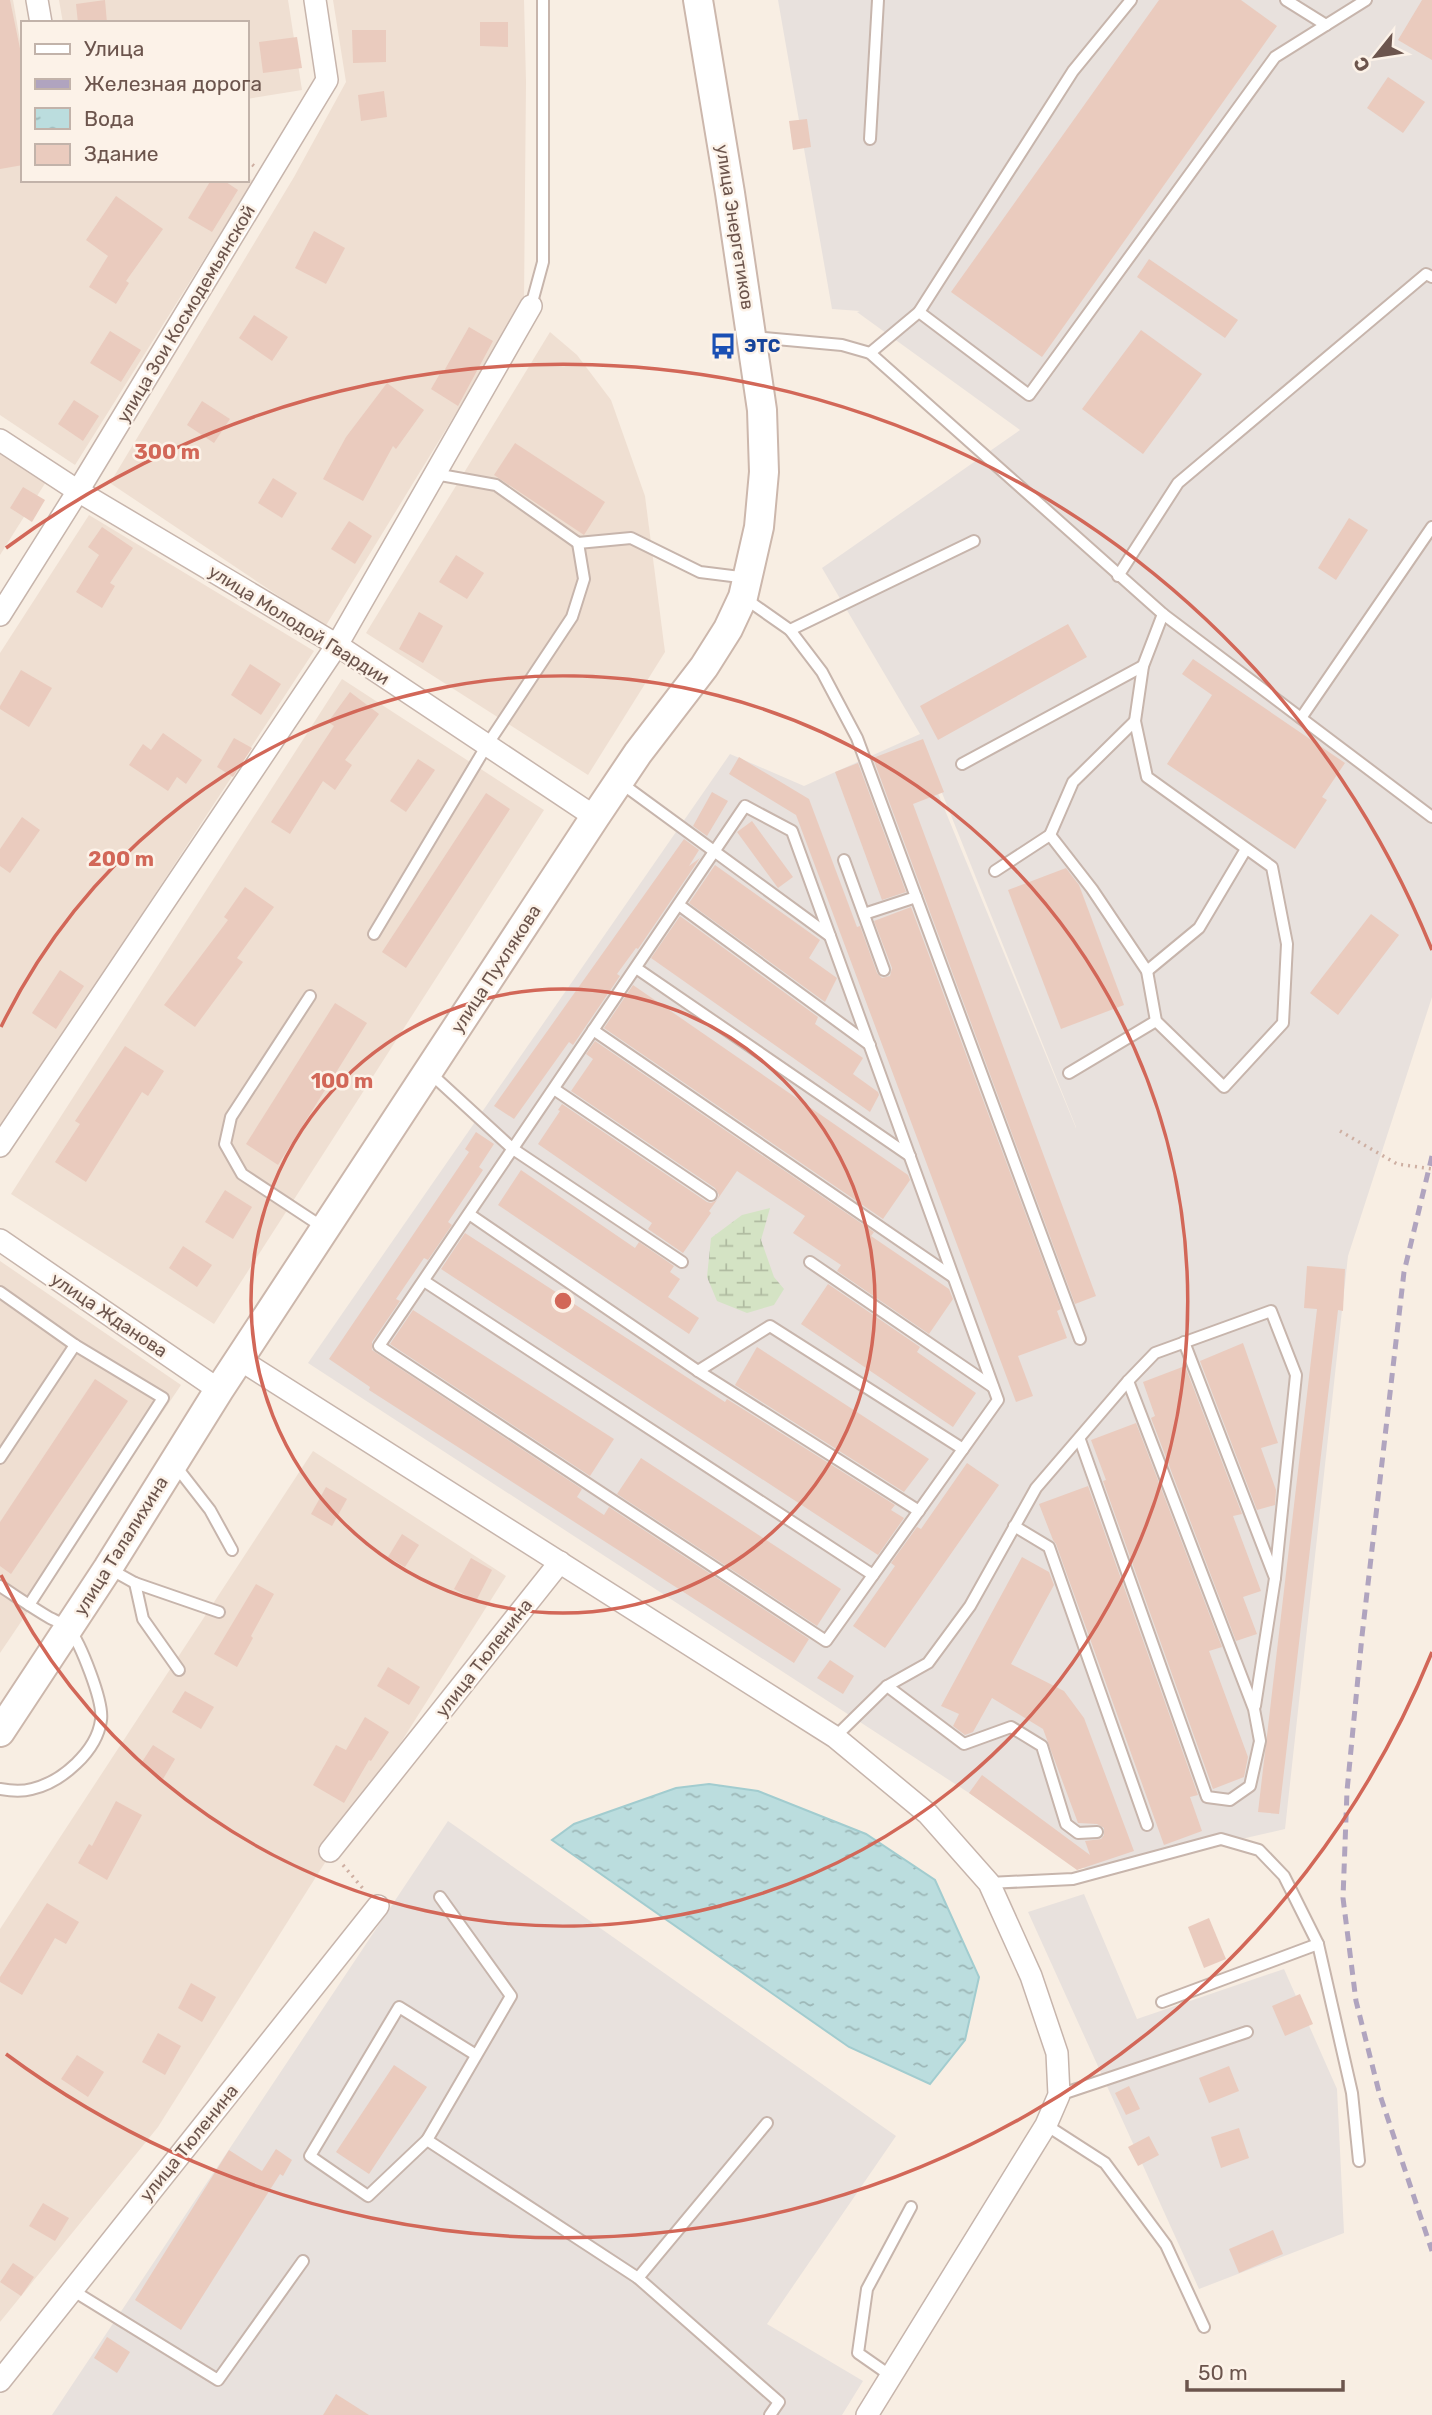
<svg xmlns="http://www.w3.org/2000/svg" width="1432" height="2415" viewBox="0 0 1432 2415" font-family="Rubik,sans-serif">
<defs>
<pattern id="wetland-marsh" width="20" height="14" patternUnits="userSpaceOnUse" patternTransform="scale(1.75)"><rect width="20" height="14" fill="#d4e3c4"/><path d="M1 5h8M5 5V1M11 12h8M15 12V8" fill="none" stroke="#b0bba1"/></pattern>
<pattern id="water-ripples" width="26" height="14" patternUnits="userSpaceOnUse" patternTransform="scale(1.75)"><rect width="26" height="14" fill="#bbddde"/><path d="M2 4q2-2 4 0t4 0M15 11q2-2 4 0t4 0" fill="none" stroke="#9cb6b6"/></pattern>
</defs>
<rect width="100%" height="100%" fill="#f8eee3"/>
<g fill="#efdfd2">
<polygon points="0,0 13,0 23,58 23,180 247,180 247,177 253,181 75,465 0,415"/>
<polygon points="59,0 288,0 302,90 247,99 247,23 63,23"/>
<polygon points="333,0 524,0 526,82 524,302 325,627 110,483 294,177 346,82"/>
<polygon points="550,332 577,355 611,400 645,496 665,652 588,775 366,633"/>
<polygon points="0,446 49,477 0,555"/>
<polygon points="89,515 314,651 0,1131 0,653"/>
<polygon points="342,679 544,810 214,1324 11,1194"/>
<polygon points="0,1261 181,1385 0,1653"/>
<polygon points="313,1451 506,1576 158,2127 0,2322 0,1929"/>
</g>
<g fill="#e8e1dd" fill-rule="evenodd">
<path d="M 778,0 L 1432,0 L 1432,997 L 1348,1256 L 1285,1829 L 1092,1873 L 308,1363 L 730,754 L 804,786 L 920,734 L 822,568 L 1020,430 L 857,312 L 860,311 L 832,309 ZM 932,768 L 1076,1127 L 1076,1128 L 928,769 Z"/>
<polygon points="448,1821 896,2136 767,2324 863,2381 842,2415 52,2415"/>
<polygon points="1084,1894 1137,2019 1284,1969 1337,2089 1344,2233 1199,2289 1028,1912"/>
</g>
<polygon fill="url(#wetland-marsh)" points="770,1208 761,1240 774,1277 784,1289 774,1305 747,1313 717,1301 707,1277 711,1238 742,1215"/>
<polygon fill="url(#water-ripples)" stroke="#a2cccf" stroke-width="2" points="709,1784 758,1791 866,1834 935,1880 979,1977 965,2040 930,2084 849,2047 552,1840 574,1824 676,1788"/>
<g fill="#eacbbe">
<polygon points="0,0 10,0 23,63 23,165 0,169"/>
<polygon points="105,0 107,23 78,23 76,4"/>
<polygon points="1159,0 1241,0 1277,26 1042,357 951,292"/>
<polygon points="1422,0 1432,0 1432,60 1398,40"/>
<polygon points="480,22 508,22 508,47 480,46"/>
<polygon points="352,30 386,30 386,62 353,63"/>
<polygon points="297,37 302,68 263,73 259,42"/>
<polygon points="1388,77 1425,102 1403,133 1367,108"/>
<polygon points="384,91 387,117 361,121 358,95"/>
<polygon points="807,119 811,147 793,150 789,121"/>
<polygon points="211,180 223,180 238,190 212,232 188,218"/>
<polygon points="116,196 163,229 126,281 129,283 116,304 89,287 108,256 86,240"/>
<polygon points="314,231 345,248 326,284 295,268"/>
<polygon points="1149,259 1238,320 1225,338 1137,277"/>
<polygon points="254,315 288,337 272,361 239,338"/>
<polygon points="469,327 493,341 458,406 431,389 442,370 444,371"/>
<polygon points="1141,330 1202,374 1143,454 1082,409"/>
<polygon points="110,331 141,350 121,382 90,363"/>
<polygon points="387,383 424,410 396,449 393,446 363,501 323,479 346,437"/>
<polygon points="74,400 99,416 83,441 58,424"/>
<polygon points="202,401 230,419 214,443 187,425"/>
<polygon points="515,443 605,502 584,535 494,475"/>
<polygon points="273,478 297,493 282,518 258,503"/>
<polygon points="23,487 45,500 32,522 10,508"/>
<polygon points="1349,518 1368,530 1336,580 1318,568"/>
<polygon points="349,521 372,536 355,564 331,549"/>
<polygon points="102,527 133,548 110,583 115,586 102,608 76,592 99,555 88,547"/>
<polygon points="456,555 484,573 467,599 439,582"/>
<polygon points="419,612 443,626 423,663 399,649"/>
<polygon points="1068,624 1087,657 938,740 920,706"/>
<polygon points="1193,659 1345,763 1322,797 1327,800 1295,849 1167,764 1212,695 1182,674"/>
<polygon points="250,664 281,684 261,715 231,695"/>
<polygon points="21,670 52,688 29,727 0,709 0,706"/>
<polygon points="350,692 379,714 345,760 352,765 335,790 323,781 290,834 271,822 334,726 328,722"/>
<polygon points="163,733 202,760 186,784 177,777 168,791 129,765 143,744 151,750"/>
<polygon points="234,738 252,748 233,777 217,767"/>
<polygon points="923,739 944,792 913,804 1096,1296 1075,1304 873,758"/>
<polygon points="739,757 809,799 857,927 860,926 877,973 882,978 890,976 892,968 874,921 911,907 1061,1309 1057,1311 1067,1338 1018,1356 1033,1396 1016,1402 796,815 729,774"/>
<polygon points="418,759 435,770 406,812 390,801"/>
<polygon points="858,763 906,892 882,900 835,772"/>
<polygon points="712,792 728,801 707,836 693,826"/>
<polygon points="486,793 510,809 406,968 382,952"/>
<polygon points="22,817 40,830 10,873 0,866 0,849"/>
<polygon points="752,821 793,877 778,888 737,832"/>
<polygon points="684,839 699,850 689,866 700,858 638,949 636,948 617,974 620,976 573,1045 569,1042 514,1119 494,1106"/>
<polygon points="715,865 820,940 809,958 837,978 825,1002 689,903"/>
<polygon points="1066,868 1079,885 1124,1005 1061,1029 1008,890"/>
<polygon points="245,887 274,907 237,958 243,962 195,1027 164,1005 228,920 224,917"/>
<polygon points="1371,914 1399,935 1338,1015 1310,993"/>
<polygon points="680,916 818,1017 815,1024 863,1058 853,1074 878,1092 879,1095 870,1112 651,958"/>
<polygon points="60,970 84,986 56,1029 32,1013"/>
<polygon points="633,985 908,1175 910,1180 883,1219 604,1028"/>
<polygon points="335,1003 367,1023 278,1165 246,1144"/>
<polygon points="595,1041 874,1232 871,1236 949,1289 953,1299 929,1334 837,1271 841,1265 793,1233 805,1216 737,1171 717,1200 719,1195 715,1188 571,1091 593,1059 586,1054"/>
<polygon points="125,1046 164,1071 148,1096 142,1092 86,1182 55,1162 80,1124 75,1121"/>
<polygon points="562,1104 707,1202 711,1203 717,1200 709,1211 711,1213 683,1253 648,1229 652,1223 538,1144 560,1111 558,1110"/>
<polygon points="476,1132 494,1144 479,1167 483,1170 448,1222 452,1225 428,1260 424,1258 396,1299 400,1301 372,1342 372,1350 582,1489 577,1497 604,1515 609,1507 809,1639 794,1663 369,1390 370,1387 329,1359 469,1152 465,1149"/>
<polygon points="521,1170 635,1248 639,1242 674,1266 670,1272 680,1279 668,1297 699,1318 689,1334 498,1205"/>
<polygon points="225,1190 252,1207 233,1239 205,1222"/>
<polygon points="465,1233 725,1402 727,1399 895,1505 891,1510 904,1518 878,1555 441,1269"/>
<polygon points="183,1246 212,1265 197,1287 169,1268"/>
<polygon points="1307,1266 1345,1269 1343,1311 1338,1310 1279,1814 1258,1812 1317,1309 1304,1308"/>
<polygon points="828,1284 920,1347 917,1352 976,1393 953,1427 801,1324"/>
<polygon points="413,1310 614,1439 590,1476 390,1344"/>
<polygon points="1243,1343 1278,1443 1261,1448 1276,1490 1275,1505 1257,1510 1200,1361"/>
<polygon points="757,1347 929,1459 904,1492 735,1385"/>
<polygon points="1185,1366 1242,1514 1233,1516 1261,1591 1243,1597 1257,1634 1236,1641 1151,1418 1155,1416 1143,1382"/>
<polygon points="95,1379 128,1401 11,1574 0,1566 0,1522"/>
<polygon points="1136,1423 1222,1647 1209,1651 1248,1757 1244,1777 1213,1789 1103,1481 1106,1480 1091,1440"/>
<polygon points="641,1458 841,1589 817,1626 617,1494"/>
<polygon points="967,1463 999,1485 885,1648 853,1626 895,1566 891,1563 917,1527 921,1529"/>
<polygon points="1088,1486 1198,1795 1190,1797 1202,1831 1164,1845 1056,1544 1053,1540 1039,1504"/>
<polygon points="326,1487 347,1499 332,1526 311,1514"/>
<polygon points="402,1534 419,1545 405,1567 388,1557"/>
<polygon points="1022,1557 1049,1572 1054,1585 1011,1664 1064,1691 1084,1718 1134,1851 1077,1870 969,1793 982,1775 1090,1855 1085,1841 1101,1839 1104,1835 1104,1828 1097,1824 1078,1823 1043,1729 992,1698 973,1732 965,1735 953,1726 959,1714 941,1706"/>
<polygon points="471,1558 492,1570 476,1601 454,1589"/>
<polygon points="256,1584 274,1594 251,1636 253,1638 237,1667 214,1654"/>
<polygon points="830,1660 854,1676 843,1694 817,1678"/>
<polygon points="388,1667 420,1687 409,1705 377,1686"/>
<polygon points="185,1691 214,1707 201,1729 172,1712"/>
<polygon points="365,1717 389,1732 371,1761 369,1760 344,1803 313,1785 336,1745 346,1750"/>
<polygon points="153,1745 175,1759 163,1779 140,1765"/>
<polygon points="116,1801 142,1815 107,1880 78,1863 89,1844 92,1846"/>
<polygon points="47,1903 79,1922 66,1944 55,1938 22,1995 0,1982 0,1977"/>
<polygon points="1209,1918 1226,1959 1204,1968 1188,1927"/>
<polygon points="191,1983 216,1997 202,2022 178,2008"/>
<polygon points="1300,1994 1313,2024 1285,2036 1272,2006"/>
<polygon points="158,2033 181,2046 165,2075 142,2062"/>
<polygon points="77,2055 104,2072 88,2097 61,2079"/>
<polygon points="394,2065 427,2087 369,2174 336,2152"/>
<polygon points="1229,2066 1239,2091 1209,2103 1199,2078"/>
<polygon points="1129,2086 1140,2109 1126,2115 1115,2093"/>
<polygon points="1239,2128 1249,2158 1221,2168 1211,2137"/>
<polygon points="1149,2136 1159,2155 1138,2166 1128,2147"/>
<polygon points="276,2149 292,2160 283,2176 280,2174 181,2330 135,2300 229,2150 262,2171"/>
<polygon points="43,2203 69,2218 55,2241 29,2226"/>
<polygon points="1273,2230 1283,2254 1239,2273 1229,2249"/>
<polygon points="13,2263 34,2277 21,2296 0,2282"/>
<polygon points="107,2337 130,2352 117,2373 94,2358"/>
<polygon points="336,2394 369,2415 323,2415"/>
</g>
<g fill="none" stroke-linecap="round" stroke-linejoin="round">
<g stroke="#c7b5ac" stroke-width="14">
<g id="lane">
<polyline points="1286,0 1326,25"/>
<polyline points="870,139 878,0"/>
<polyline points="531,306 543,262 543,0"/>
<polyline points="919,312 1029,395 1275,57 1366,0"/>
<polyline points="753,337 842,345 870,353 1163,614 1432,817"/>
<polyline points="870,353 919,312 1073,71 1131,0"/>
<polyline points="435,474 496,485 578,543 631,538 700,572 748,578"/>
<polyline points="1118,576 1178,483 1426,274 1432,277"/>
<polyline points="743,597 790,630 822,672 857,738 1080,1339"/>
<polyline points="790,630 974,541"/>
<polyline points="1301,718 1432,527"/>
<polyline points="962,764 1143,666"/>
<polyline points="621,783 830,936"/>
<polygon points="745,806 792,831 998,1400 826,1641 379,1346"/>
<polyline points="1050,835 1073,782 1135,721"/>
<polyline points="844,860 884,970"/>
<polyline points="995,871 1050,835 1092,889 1147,971 1156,1021 1224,1087 1283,1023 1287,944 1272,867 1147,777 1135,721 1143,666 1163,614"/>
<polyline points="679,905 870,1045"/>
<polyline points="864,914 916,897"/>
<polyline points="374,934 487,745 572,617 584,579 578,543"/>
<polyline points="636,968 910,1156"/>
<polyline points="1147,971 1199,928 1246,849"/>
<polyline points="310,996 231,1117 225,1144 242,1174 324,1228"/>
<polyline points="593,1030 953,1277"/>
<polyline points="429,1072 513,1149 682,1262"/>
<polyline points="1069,1073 1156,1021"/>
<polyline points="554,1089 711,1195"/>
<polyline points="469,1214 698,1371 919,1511"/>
<polyline points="810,1262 993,1387"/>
<polyline points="424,1281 873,1575"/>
<polyline points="0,1292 75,1345 163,1398 29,1605"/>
<polyline points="1184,1342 1275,1578 1255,1706"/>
<polyline points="698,1371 770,1326 963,1449"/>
<polyline points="1080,1440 1207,1797 1230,1800 1250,1786 1260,1741 1254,1709 1128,1381"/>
<polyline points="0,1458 75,1345"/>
<polyline points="175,1465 210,1510 232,1550"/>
<polyline points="1014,1526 1049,1547 1147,1825"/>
<polyline points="108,1568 135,1583 219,1612"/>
<polyline points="135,1583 143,1619 179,1670"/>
<path d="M 0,1586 C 17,1597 33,1608 50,1618 C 56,1621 65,1624 69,1629 C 80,1642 104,1702 101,1720 C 97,1751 62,1782 32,1789 C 21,1792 11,1791 0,1789"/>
<polyline points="887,1686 964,1744 1011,1727 1042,1746 1066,1824 1078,1833 1097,1832"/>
<polyline points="835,1737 887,1686 928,1663 970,1606 1036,1488 1128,1381 1155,1353 1271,1311 1296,1375 1275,1578"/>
<polyline points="989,1883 1073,1879 1221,1839 1259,1850 1284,1876 1318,1944 1352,2093 1359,2161"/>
<polyline points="440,1897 511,1996 427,2140 638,2278 779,2402 770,2415"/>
<polyline points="1162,2002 1318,1944"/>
<polyline points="1059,2095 1247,2032"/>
<polyline points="1046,2125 1105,2163 1166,2245 1204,2327"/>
<polyline points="427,2140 368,2196 310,2156 399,2007 476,2055"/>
<polyline points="638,2278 767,2123"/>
<polyline points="72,2290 218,2380 303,2261"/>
<polyline points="891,2376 858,2353 867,2289 911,2207"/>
</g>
</g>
<g stroke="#c7b5ac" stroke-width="24">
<g id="street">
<polyline points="37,0 41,23"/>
<polyline points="0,440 78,491 337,645 595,817"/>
<polyline points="0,615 78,491 327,80 315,0"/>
<polyline points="0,1146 337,645 531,306"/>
<polyline points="0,1240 219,1390"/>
<polyline points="239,1359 835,1737 928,1814 989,1883 1031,1976 1057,2053 1059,2095 1046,2125 867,2415"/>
<polyline points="330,1851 560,1562"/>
<polyline points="0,2381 378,1906"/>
</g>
</g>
<g stroke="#ccb7ac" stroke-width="32">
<polyline id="secondary" points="0,1732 108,1568 219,1390 595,817 638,753 704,667 728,629 743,597 759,527 764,472 762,410 730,193 698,0"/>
</g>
<g stroke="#ceafa2" stroke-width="3.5" stroke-dasharray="2 5" stroke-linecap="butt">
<polyline points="247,160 254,166"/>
<polyline points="1340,1131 1397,1164 1432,1169"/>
<polyline points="343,1865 365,1891"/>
</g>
<use href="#lane" stroke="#fff" stroke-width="10"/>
<use href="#street" stroke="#fff" stroke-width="21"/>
<use href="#secondary" stroke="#fff" stroke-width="28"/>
<polyline stroke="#b0a4bf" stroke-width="5" stroke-dasharray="10 7" stroke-linecap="butt" points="1432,1156 1404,1272 1362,1636 1347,1791 1343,1898 1356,2001 1379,2092 1432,2251"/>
</g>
<g fill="none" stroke="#d26758" stroke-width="3.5">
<circle cx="563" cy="1301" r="312"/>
<path d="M1 1027A625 625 0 1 1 1 1575"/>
<path d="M1432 1652A937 937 0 0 1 6 2054M6 548A937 937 0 0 1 1432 950"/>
</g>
<defs>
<g id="bus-bare" transform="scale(2.1)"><path d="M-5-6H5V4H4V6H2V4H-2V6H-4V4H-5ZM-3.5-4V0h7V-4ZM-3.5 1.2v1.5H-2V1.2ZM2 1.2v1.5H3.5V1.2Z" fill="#1a4fb4" stroke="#fcf2e8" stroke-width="2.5" paint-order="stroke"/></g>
</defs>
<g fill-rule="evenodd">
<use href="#bus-bare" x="723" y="346"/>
</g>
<g text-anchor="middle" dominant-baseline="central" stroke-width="5" stroke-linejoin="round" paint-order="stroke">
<g font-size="18" fill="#6c554d" stroke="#fcf2e8">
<text transform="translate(735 227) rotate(81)">улица Энергетиков</text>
<text transform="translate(186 314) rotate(-59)">улица Зои Космодемьянской</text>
<text transform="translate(299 625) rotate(32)">улица Молодой Гвардии</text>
<text transform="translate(496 969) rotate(-57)">улица Пухлякова</text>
<text transform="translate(109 1315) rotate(34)">улица Жданова</text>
<text transform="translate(121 1546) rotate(-58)">улица Талалихина</text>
<text transform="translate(484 1658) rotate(-52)">улица Тюленина</text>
<text transform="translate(189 2143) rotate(-51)">улица Тюленина</text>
</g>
<g font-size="18" font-weight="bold" fill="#164399" stroke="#fcf2e8" text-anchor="start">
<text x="744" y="346">ЭТС</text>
</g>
</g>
<circle cx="563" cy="1301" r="10" fill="#d26758" stroke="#fcf2e8" stroke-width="3.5"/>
<g font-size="21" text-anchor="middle" font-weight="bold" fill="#d26758" stroke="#fcf2e8" stroke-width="5" stroke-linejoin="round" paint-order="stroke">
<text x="167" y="459">300 m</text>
<text x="121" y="866">200 m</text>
<text x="342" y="1088">100 m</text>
</g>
<rect x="21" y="21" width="228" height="161" fill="#fcf2e8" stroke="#c2b3aa" stroke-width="2"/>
<rect x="35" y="44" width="35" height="10" fill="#ffffff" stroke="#c2b3aa" stroke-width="2"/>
<text x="84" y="56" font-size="21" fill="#6c554d">Улица</text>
<rect x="35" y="79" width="35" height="10" fill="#b0a4bf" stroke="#c2b3aa" stroke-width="2"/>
<text x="84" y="91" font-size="21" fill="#6c554d">Железная дорога</text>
<rect x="35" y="108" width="35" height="21" fill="url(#water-ripples)" stroke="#c2b3aa" stroke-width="2"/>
<text x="84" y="126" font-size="21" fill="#6c554d">Вода</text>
<rect x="35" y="144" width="35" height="21" fill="#eacbbe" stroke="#c2b3aa" stroke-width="2"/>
<text x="84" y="161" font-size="21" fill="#6c554d">Здание</text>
<g transform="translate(1376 56) rotate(240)" stroke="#fcf2e8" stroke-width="5" paint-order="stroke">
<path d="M0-5L12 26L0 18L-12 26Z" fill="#6c554d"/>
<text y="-10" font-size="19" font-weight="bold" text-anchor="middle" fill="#6c554d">С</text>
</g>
<path d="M1187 2380v10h156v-10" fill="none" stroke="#6c554d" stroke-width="3.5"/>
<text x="1198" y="2380" font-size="21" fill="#6c554d" stroke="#fcf2e8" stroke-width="5" paint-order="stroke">50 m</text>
</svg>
